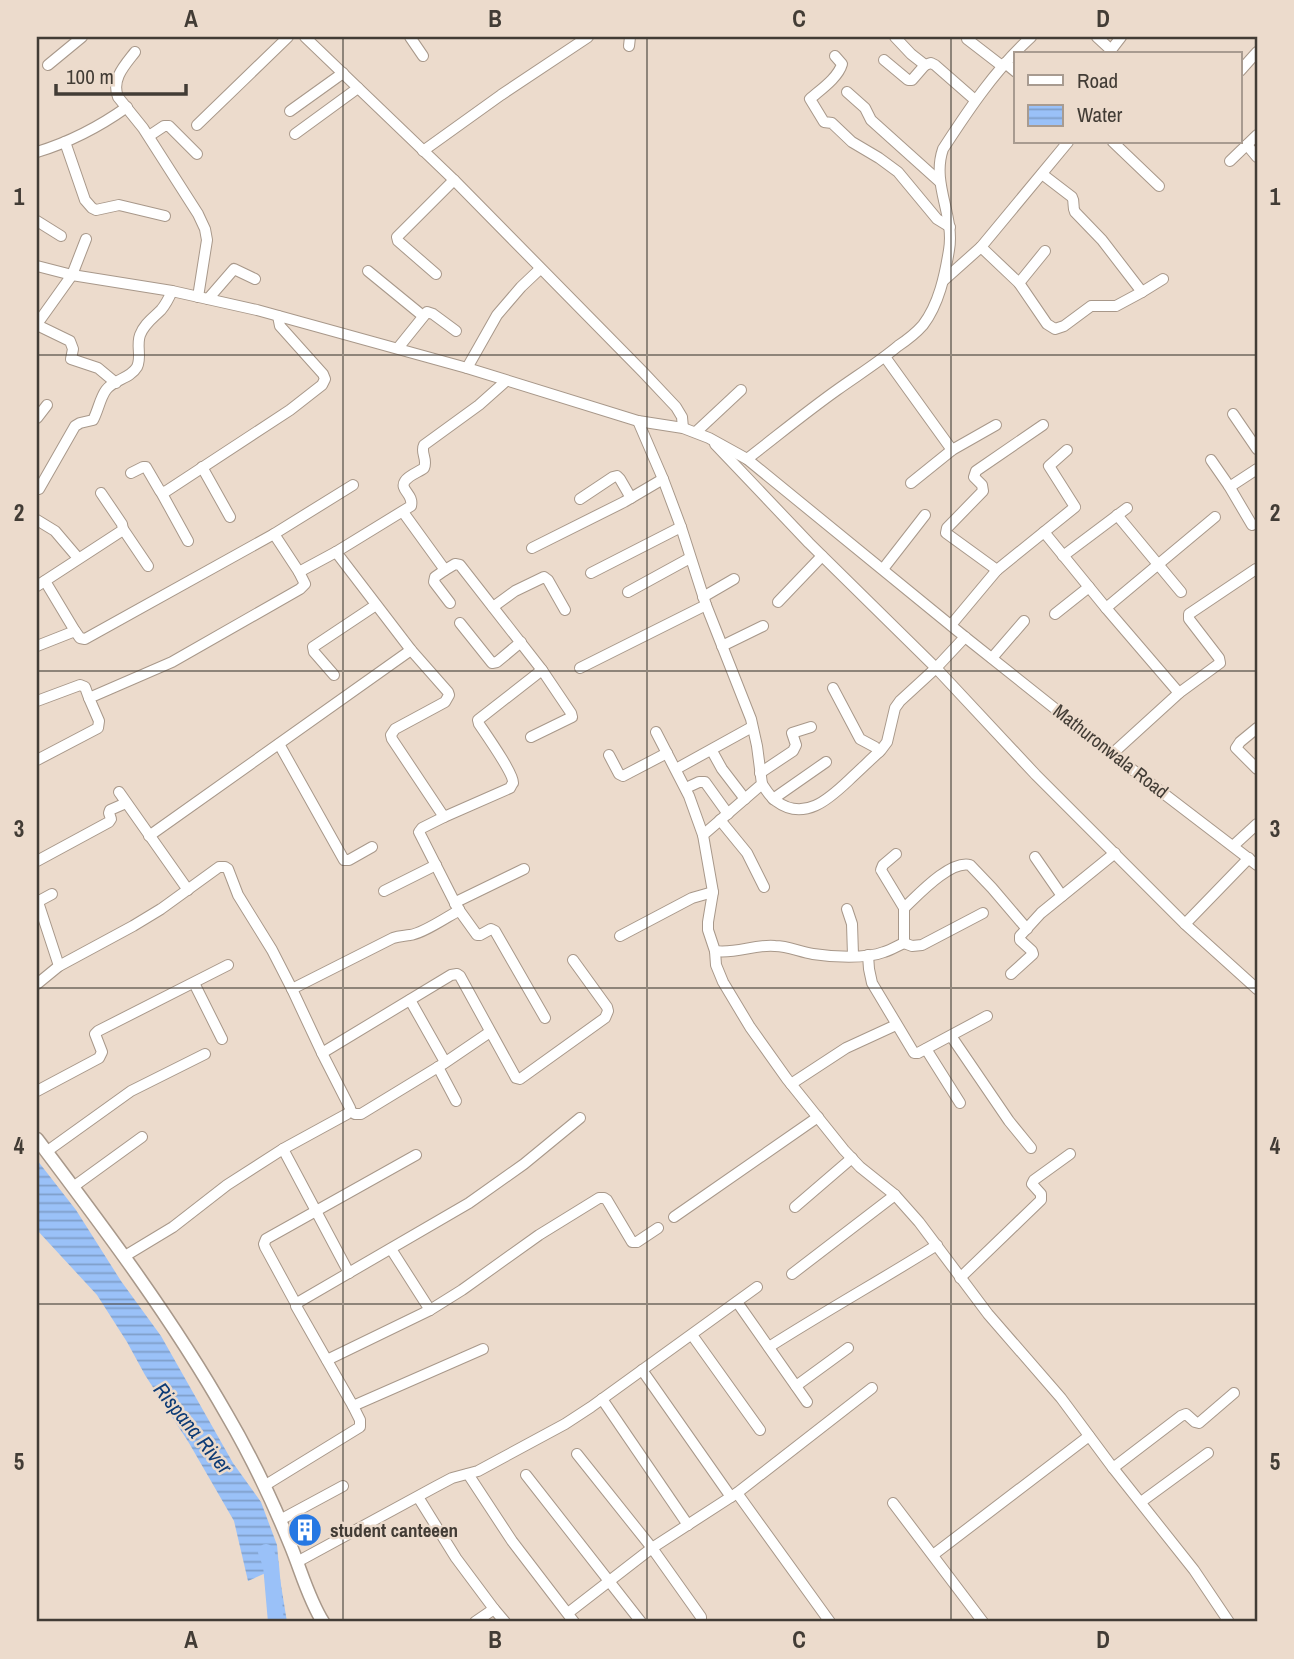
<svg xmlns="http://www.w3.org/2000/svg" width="1294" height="1659" viewBox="0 0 1294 1659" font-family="'Archivo Narrow',sans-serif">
<defs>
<pattern id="water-rules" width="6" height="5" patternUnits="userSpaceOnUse" patternTransform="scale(1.75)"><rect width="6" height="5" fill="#9ac1f8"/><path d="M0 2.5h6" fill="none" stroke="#7f9eca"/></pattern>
</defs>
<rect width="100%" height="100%" fill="#ecdbcc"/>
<g fill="url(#water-rules)">
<polygon points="37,1160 76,1210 121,1281 161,1336 233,1463 261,1502 277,1545 279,1567 248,1581 234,1521 189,1443 145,1375 127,1342 97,1295 37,1230"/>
<polygon points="280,1579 287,1622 270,1622 265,1584"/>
</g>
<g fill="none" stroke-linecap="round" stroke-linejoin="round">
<polyline stroke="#9ac1f8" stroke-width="16" points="266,1552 271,1565 276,1622"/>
<g stroke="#a8988a" stroke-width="12">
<g id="minor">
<polyline points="305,37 454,180 643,372 676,407 682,417 683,428"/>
<polyline points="410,37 423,56"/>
<polyline points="895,37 911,54 925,65 931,63 935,65 975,100"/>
<polyline points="1097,37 1110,49 1109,54"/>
<polyline points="967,39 1002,66"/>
<polyline points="629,46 630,37"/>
<polyline points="1111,50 1121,37"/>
<path d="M 135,52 C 125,65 111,79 118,97 L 143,128 L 198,214 L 205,229 L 207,240 L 198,297"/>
<path d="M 835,56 L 842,64 C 838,78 820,90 810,99 L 824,122 L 832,123 L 852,142 L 879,158 L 898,172 L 937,219 L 950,227"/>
<polyline points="884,60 908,80 912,80 925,65"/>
<polyline points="1005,63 1016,72"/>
<polyline points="48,65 82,37"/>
<polyline points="1240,71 1257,52"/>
<polyline points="847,92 865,108 871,120 940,182"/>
<polyline points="290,111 343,73"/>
<polyline points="197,125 288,37"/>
<polyline points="295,134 358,88"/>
<polyline points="149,136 164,126 169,126 197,154"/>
<polyline points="65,142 85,200 92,208 96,210 119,205 165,216"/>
<polyline points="1113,142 1159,186"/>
<polyline points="1247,145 1257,157"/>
<polyline points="423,151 501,95 588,37"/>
<path d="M 37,152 C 70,142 99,127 127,107"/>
<polyline points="1230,161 1257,135"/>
<path d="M 1042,174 L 1072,197 C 1075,202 1072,206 1075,212 L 1102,240 L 1142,292"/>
<polyline points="37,221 61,236"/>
<polyline points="981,247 1019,283 1047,324 1055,329 1064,326 1091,306 1116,306 1142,292 1163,279"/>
<polyline points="37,266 72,275 172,291 257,310 467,368 638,421 683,428 709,438 747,459 965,637 1112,754 1257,865"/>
<polyline points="368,271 423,316"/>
<polyline points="436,274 398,241 397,237 454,180"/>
<polyline points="944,280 981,247 1068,142"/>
<polyline points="1019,283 1045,251"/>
<polyline points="208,299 234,269 255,279"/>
<polyline points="37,324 72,275 86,239"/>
<polyline points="37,325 70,341 73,349 71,359 98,368 116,383"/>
<polyline points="398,348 427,312 433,314 456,331"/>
<polyline points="885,357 952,450"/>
<polyline points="467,368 497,315 521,287 540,269"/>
<polyline points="1233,414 1257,449"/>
<polyline points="37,418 47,405"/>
<path d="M 638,421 L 663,479 L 681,527 L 706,605 L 751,719 L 757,746 L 762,784 L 703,835 L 713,892 L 708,922 L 708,930 L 715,951 C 736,954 755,944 775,946 C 788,946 800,952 813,954 C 832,957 866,959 884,952 C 891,950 897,946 904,943 L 904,908 C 918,895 950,860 970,865 L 992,888 L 1027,929"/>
<polyline points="1043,425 976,471 974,477 982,485 983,491 947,528 946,533 997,570 1075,507 1049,466 1067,450"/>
<polyline points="696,432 741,390"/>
<polyline points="715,444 809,543 936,668 1036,775 1185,924 1257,989"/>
<path d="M 747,459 C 777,436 806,412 837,390 C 858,375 879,362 898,346 C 907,340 916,333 923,325 C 939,304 945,275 949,250 C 955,215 931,184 943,149 C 969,109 995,70 1031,37"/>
<polyline points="1211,460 1229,486 1231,486 1257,469"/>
<polyline points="202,467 230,517"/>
<polyline points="131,473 143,467 146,467 160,491 165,492 290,410 322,385 325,379 323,374 280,326 278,316"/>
<polyline points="911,483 952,450 996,425"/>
<polyline points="1229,486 1252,525"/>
<path d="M 39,489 L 75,426 L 80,423 L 93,420 C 98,411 100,398 106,390 C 114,379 130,379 137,367 C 142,357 136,346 140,335 C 144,324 153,318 161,310 C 166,304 169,298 172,291"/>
<polyline points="161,492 188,541"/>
<polyline points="580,499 613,477 617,476 620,479 631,498"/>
<polyline points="403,512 445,570 455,564 460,565 542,670 571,713 572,717 531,737"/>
<polyline points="1117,515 1181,592"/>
<polyline points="37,520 55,531 78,558"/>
<polyline points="123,529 148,566"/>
<polyline points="1044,532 1106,608 1179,693 1112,754"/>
<polyline points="274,534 353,485"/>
<polyline points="532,548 624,502 663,479"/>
<path d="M 336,552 L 411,650 L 448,692 L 449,695 L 445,702 L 395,729 L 391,735 L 392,739 L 444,817 L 510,788 C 511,786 512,784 513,783 C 514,774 485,733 479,724 L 478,720 L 542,670"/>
<polyline points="1063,556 1127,508"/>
<polyline points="883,569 925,515"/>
<polyline points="445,570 435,577 434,582 450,603"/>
<polyline points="591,573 681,527"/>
<polyline points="45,581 75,631"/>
<polyline points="37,586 123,530 122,524 101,493"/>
<polyline points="628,592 690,558"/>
<polyline points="703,597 734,579"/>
<polyline points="778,602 822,556"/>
<polyline points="493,607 515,591 544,577 548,580 565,610"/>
<polyline points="1106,608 1215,517"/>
<polyline points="1055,614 1089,587"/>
<polyline points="460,623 492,663 497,662 521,642"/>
<polyline points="951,625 997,570"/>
<polyline points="37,646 75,631 80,638 85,639 274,534 299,572"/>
<polyline points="722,646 763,626"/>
<polyline points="992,658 1024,621"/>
<polyline points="580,668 706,605"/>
<polyline points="334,675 314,652 313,647 376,605"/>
<polyline points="833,688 860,739 875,747 879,752"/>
<polyline points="1179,693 1220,663 1219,658 1189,619 1189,614 1256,569"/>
<polyline points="37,701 80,685 85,687 89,698"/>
<polyline points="1257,728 1240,742 1236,748 1257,769"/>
<polyline points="656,732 689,796 703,835"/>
<polyline points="279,744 344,860 349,860 372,847"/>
<polyline points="712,751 722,769 745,799"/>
<polyline points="609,755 619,774 623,776 667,753"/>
<path d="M 37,760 L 98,728 L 99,721 L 89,698 L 172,662 L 300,589 L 305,584 L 299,572 L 336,552 L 411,506 C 414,494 399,490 405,481 C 409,475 419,472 424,468 C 428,459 420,453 424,445 L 479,405 L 506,381"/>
<polyline points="676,769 752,727"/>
<polyline points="760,773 793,751 796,745 792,733 811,727"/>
<path d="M 762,784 C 766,790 770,797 776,801 C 804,822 829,799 849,780 C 860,770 870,760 881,750 L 887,742 L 895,708 L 900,701 L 936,668 L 965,637"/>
<polyline points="686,788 699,782 705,782 728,814"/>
<polyline points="119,792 188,890"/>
<polyline points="773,799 826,762"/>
<polyline points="444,817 422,828 419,832 455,903"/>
<polyline points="720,820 747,853 764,887"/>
<polyline points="149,836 411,650"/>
<polyline points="1233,846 1257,824"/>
<polyline points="896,854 883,865 881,870 904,908"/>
<polyline points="1035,857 1062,896"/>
<polyline points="37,861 109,822 111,819 109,813 110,810 126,803"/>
<polyline points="384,891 436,865"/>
<polyline points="52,894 39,901 39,905 59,966"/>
<polyline points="847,909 852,924 853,955"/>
<polyline points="459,910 477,935 480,935 491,929 495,931 545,1018"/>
<polyline points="1185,924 1249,858"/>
<polyline points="620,936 692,898 713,892"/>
<polyline points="904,943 912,946 922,945 983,913"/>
<polyline points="715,951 716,965 723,982 750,1027 787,1079 844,1150 860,1167 895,1195 919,1222 988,1314 1061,1398 1113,1468 1194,1570 1229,1622"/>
<polyline points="868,955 869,969 872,983 914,1053 918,1053 987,1016"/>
<polyline points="1011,974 1033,954 1032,951 1020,940 1020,936 1041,913 1115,853"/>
<polyline points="194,983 222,1039"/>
<polyline points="37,984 59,966 133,926 161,909 219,867 225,867 228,869 238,895 272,950 292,989 322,1053 350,1108 350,1111 347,1114 283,1149 227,1185 173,1227 125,1256"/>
<path d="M 292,989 L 393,938 C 399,936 404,936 410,935 C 422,934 447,917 458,911 L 459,909 L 455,904 L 456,902 L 524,869"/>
<polyline points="410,1000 445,1062"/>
<polyline points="951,1036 1009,1121 1031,1148"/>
<polyline points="926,1049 960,1103"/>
<polyline points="322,1053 451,975 457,974 460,976 516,1078 520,1079 605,1018 608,1011 607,1007 573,960"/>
<polyline points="438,1067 456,1101"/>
<polyline points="791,1084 846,1048 896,1025"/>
<polyline points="37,1091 99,1058 102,1052 95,1034 98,1031 228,965"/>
<polyline points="350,1111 355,1114 361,1114 443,1064 490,1032"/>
<polyline points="283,1149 349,1273"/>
<polyline points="46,1152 131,1091 205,1054"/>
<polyline points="73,1187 142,1137"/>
<polyline points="795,1207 852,1158"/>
<polyline points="674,1217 818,1117"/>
<polyline points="391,1249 430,1310"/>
<polyline points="792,1274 895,1195"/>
<polyline points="960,1278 1041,1200 1041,1194 1032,1184 1034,1180 1070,1154"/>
<polyline points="737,1302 807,1402"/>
<polyline points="296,1304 265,1247 264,1244 266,1239 416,1155"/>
<polyline points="692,1335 760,1430"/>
<path d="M 769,1347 C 824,1312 881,1280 937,1245"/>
<polyline points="327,1360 430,1310 462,1290 539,1235 599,1198 604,1198 607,1200 632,1242 637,1242 658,1228"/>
<polyline points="642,1370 731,1497"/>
<polyline points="796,1386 848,1348"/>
<polyline points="602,1399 688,1525"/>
<polyline points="353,1406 483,1349"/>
<polyline points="577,1454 652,1548 701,1617 701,1622"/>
<polyline points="1113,1468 1181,1416 1186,1414 1195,1422 1199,1423 1234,1393"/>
<polyline points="468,1474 512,1541 574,1622"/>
<polyline points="526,1475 641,1622"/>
<polyline points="264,1486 360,1427 360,1420 353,1406 296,1306 297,1303 469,1203 524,1164 580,1118"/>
<polyline points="737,1493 830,1622"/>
<polyline points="418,1497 456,1558 494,1609 475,1622"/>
<polyline points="1141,1502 1208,1453"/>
<polyline points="893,1503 983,1622"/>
<polyline points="280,1520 343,1486"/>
<polyline points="933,1555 1089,1436"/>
<polyline points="297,1562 435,1487 452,1478 478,1471 565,1424 591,1407 757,1287"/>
<polyline points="494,1609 505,1622"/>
<polyline points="568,1613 652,1548 737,1493 872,1388"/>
</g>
</g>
<g stroke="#a8988a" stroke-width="15">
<path id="major" d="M 37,1139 C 104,1228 172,1318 227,1415 C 251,1456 272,1500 290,1544 C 301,1570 308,1598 323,1622"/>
</g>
<use href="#minor" stroke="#fff" stroke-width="10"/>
<use href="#major" stroke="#fff" stroke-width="12"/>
</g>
<path fill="none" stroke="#423c35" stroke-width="2" stroke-opacity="0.55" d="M 343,37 L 343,1622M 647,37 L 647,1622M 951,37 L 951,1622M 37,355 L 1257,355M 37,671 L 1257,671M 37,988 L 1257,988M 37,1304 L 1257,1304"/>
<defs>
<g id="building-disc" transform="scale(1.75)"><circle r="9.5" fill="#2678e3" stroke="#ecdbcc"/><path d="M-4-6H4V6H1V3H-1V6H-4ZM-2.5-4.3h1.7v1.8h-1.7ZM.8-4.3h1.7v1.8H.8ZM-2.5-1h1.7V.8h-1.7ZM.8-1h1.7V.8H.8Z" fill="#fff"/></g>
</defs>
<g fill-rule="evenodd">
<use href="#building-disc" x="305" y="1530"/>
</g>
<g text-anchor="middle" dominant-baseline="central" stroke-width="5" stroke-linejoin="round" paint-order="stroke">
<g font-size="19" fill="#423c35" stroke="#ecdbcc">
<text transform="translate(1111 751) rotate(38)">Mathuronwala Road</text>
</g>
<g font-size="19" font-weight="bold" fill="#423c35" stroke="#ecdbcc" text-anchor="start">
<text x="330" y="1530">student canteeen</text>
</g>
<g font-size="21" font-style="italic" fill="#0d3b76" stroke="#ecdbcc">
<text transform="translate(193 1428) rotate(51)">Rispana River</text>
</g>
</g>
<rect width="1294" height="1659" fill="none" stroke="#ecdbcc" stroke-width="77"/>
<rect x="1014" y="52" width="228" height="91" fill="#ecdbcc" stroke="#a89b90" stroke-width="2"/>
<rect x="1028" y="75" width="35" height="10" fill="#ffffff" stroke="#a89b90" stroke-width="2"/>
<text x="1077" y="88" font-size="21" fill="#423c35">Road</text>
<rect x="1028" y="105" width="35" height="21" fill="url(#water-rules)" stroke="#a89b90" stroke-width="2"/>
<text x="1077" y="122" font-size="21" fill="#423c35">Water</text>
<path d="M56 84v10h130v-10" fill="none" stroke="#423c35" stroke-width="3.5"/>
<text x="66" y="84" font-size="21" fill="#423c35" stroke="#ecdbcc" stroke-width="5" paint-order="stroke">100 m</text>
<rect x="38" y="38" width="1218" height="1582" fill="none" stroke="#423c35" stroke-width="2.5"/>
<g font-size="23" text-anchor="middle" font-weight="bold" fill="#423c35">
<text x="191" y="27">A</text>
<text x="495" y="27">B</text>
<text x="799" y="27">C</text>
<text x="1103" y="27">D</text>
<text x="19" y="205">1</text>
<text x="1275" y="205">1</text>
<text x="19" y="521">2</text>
<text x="1275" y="521">2</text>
<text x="19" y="837">3</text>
<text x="1275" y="837">3</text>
<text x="19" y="1154">4</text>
<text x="1275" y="1154">4</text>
<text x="19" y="1470">5</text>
<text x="1275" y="1470">5</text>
<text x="191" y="1648">A</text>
<text x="495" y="1648">B</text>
<text x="799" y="1648">C</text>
<text x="1103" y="1648">D</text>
</g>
</svg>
